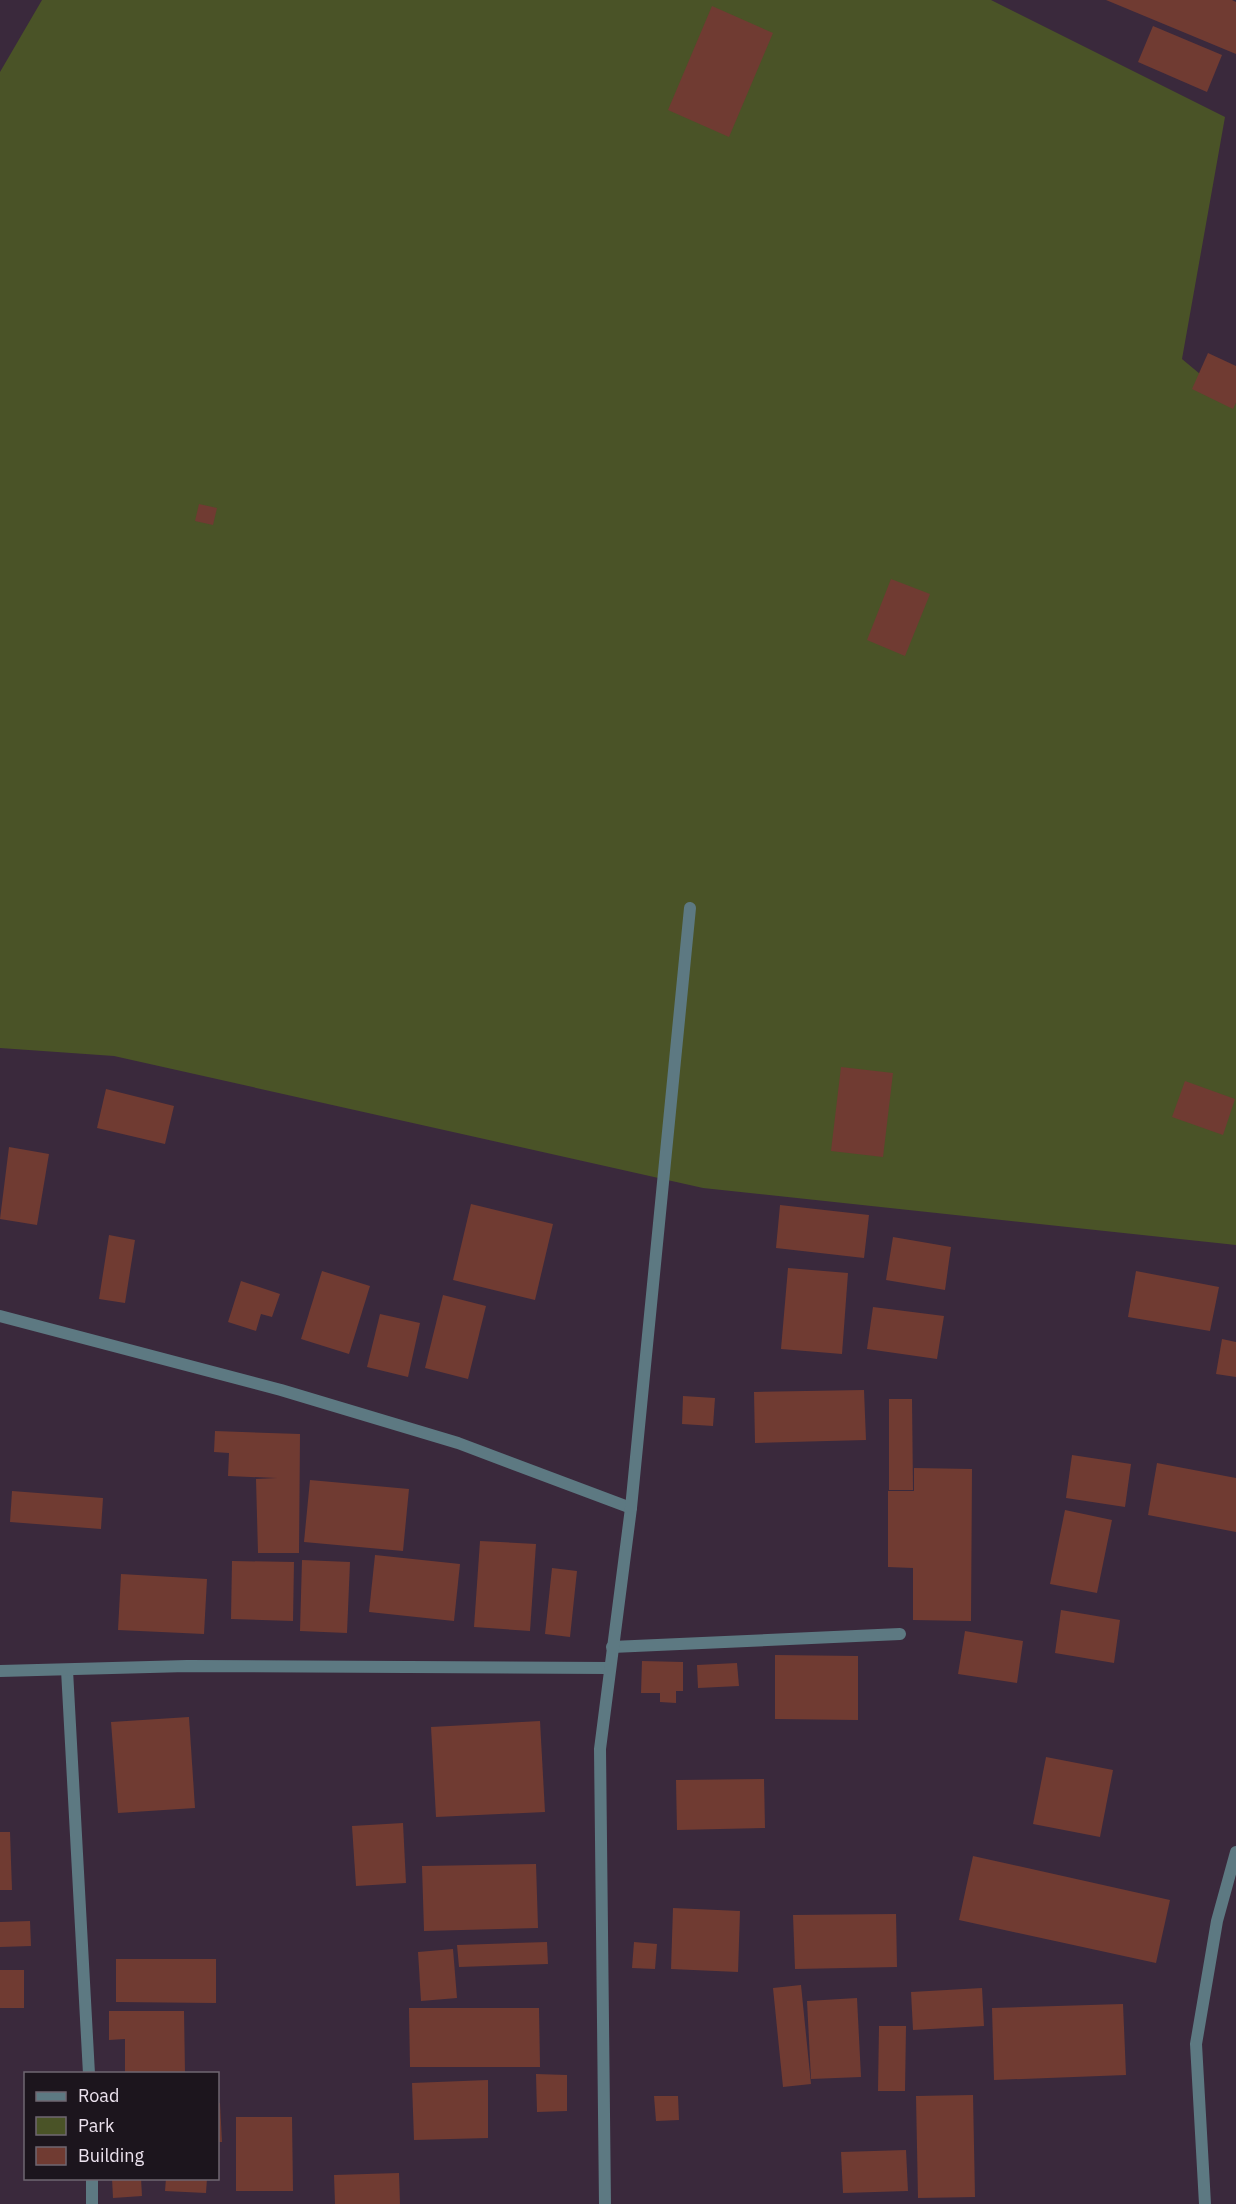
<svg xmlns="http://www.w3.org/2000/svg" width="1236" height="2204" viewBox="0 0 1236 2204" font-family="'IBM Plex Sans',sans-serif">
<rect width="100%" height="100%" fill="#3a293c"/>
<polygon fill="#4a5327" points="42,0 991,0 1225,117 1182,359 1236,404 1236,1245 703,1188 114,1056 0,1048 0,72"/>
<g fill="#703b32">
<polygon points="1106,0 1232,0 1236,2 1236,54"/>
<polygon points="712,6 773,33 729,137 668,110"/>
<polygon points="1153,26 1222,55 1207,92 1138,62"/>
<polygon points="1208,353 1236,366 1236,403 1233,409 1192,389"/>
<polygon points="199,504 217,508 213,525 195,521"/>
<polygon points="891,579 930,594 905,656 867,640"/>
<polygon points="841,1067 893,1073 883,1157 831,1151"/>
<polygon points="1185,1081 1235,1099 1223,1135 1172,1117"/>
<polygon points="106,1089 174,1106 165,1144 97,1128"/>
<polygon points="9,1147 49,1154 37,1225 0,1219"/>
<polygon points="471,1204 553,1224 535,1300 453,1280"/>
<polygon points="780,1205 869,1215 864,1258 776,1248"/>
<polygon points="109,1235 135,1240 125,1303 99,1299"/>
<polygon points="893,1237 951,1247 945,1290 886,1280"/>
<polygon points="788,1268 848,1273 842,1354 781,1349"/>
<polygon points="322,1271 370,1286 349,1354 301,1339"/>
<polygon points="1136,1271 1219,1287 1210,1331 1128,1317"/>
<polygon points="241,1281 280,1294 272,1317 261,1314 256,1331 228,1322"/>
<polygon points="443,1295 486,1306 468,1379 425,1368"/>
<polygon points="873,1307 944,1316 937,1359 867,1349"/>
<polygon points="380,1314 420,1323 408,1377 367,1367"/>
<polygon points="1222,1339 1236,1342 1236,1377 1216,1374"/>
<polygon points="864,1390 866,1440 755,1443 754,1392"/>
<polygon points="683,1396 715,1398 713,1426 682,1424"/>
<polygon points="889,1399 912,1399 913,1490 889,1490"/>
<polygon points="215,1431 300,1434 299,1553 258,1553 256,1479 277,1478 228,1476 229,1453 214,1452"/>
<polygon points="1072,1455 1131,1464 1125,1507 1066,1498"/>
<polygon points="1157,1463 1236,1478 1236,1532 1148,1515"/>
<polygon points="914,1468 972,1469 971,1621 913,1620 913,1568 888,1567 888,1491 914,1491"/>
<polygon points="310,1480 409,1489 403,1551 304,1542"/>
<polygon points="12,1491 103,1498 101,1529 10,1522"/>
<polygon points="1065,1510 1112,1520 1097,1593 1050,1584"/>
<polygon points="480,1541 536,1544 530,1631 474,1627"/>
<polygon points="375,1555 460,1564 454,1621 369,1612"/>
<polygon points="302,1560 350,1562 347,1633 300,1631"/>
<polygon points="232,1561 294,1562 293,1621 231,1619"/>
<polygon points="552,1568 577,1571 570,1637 545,1634"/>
<polygon points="121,1574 207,1579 204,1634 118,1630"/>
<polygon points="1061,1610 1120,1620 1114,1663 1055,1653"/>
<polygon points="965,1631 1023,1641 1017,1683 958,1674"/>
<polygon points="775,1655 858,1656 858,1720 775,1719"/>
<polygon points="642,1661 683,1662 683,1691 676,1691 676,1703 660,1702 660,1693 641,1693"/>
<polygon points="737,1663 739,1686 698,1688 697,1665"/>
<polygon points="189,1717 195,1808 118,1813 111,1722"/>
<polygon points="540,1721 545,1812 436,1817 431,1727"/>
<polygon points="1046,1757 1113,1770 1100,1837 1033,1824"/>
<polygon points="764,1779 765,1828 677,1830 676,1780"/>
<polygon points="403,1823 406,1883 356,1886 352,1826"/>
<polygon points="0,1832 10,1832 12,1890 0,1890"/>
<polygon points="973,1856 1170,1900 1156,1963 959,1920"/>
<polygon points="536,1864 538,1928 424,1931 422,1866"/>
<polygon points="673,1908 740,1911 738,1972 671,1969"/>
<polygon points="896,1914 897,1967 795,1969 793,1915"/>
<polygon points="30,1921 31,1946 0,1947 0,1922"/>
<polygon points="547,1942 548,1964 459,1967 457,1945"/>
<polygon points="634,1942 657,1944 655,1969 632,1968"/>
<polygon points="453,1949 457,1998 421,2001 418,1952"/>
<polygon points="116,1959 216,1959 216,2003 116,2002"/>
<rect x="0" y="1970" width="24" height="38"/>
<polygon points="801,1985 811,2084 783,2087 773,1988"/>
<polygon points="982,1988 984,2026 913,2030 911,1992"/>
<polygon points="857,1998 861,2077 811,2079 807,2001"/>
<polygon points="1123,2004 1126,2075 994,2080 992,2008"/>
<polygon points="409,2008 539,2008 540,2067 410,2067"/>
<polygon points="109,2011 184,2011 185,2073 125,2074 125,2039 109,2040"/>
<polygon points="879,2026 906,2026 905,2091 878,2091"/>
<polygon points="536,2074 567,2075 567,2111 537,2112"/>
<polygon points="488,2080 488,2138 414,2140 412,2083"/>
<polygon points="973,2095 975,2197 918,2198 916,2096"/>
<polygon points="654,2096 678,2096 679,2120 656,2121"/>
<polygon points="218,2103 220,2103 222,2142 218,2142"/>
<polygon points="236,2117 292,2117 293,2191 236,2191"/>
<polygon points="906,2150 908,2191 843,2193 841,2152"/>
<polygon points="399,2173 400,2204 335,2204 334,2175"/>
<polygon points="112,2178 141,2178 142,2196 113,2198"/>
<polygon points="166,2178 207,2178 206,2193 165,2191"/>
</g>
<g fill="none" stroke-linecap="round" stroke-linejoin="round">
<polyline stroke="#5d7982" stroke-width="12" points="612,1647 900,1634"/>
<g stroke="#5d7982" stroke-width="12">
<polyline points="0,1316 281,1390 458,1443 631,1508"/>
<polyline points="67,1670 89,2074"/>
<polyline points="0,1671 187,1666 609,1668"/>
<polyline points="92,2178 92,2204"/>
<polyline points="605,2204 600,1749 631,1508 690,908"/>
<polyline points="1205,2204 1196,2044 1217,1921 1236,1852"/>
</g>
</g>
<rect x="24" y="2072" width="195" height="108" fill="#1c151d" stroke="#6f6771" stroke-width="1.5"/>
<rect x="36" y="2092" width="30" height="9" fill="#5d7982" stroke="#6f6771" stroke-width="1.5"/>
<text x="78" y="2102" font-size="18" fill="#ece2ee">Road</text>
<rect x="36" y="2117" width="30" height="18" fill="#4a5327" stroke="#6f6771" stroke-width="1.5"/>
<text x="78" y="2132" font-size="18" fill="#ece2ee">Park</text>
<rect x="36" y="2147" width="30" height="18" fill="#703b32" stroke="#6f6771" stroke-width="1.5"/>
<text x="78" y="2162" font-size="18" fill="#ece2ee">Building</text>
</svg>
